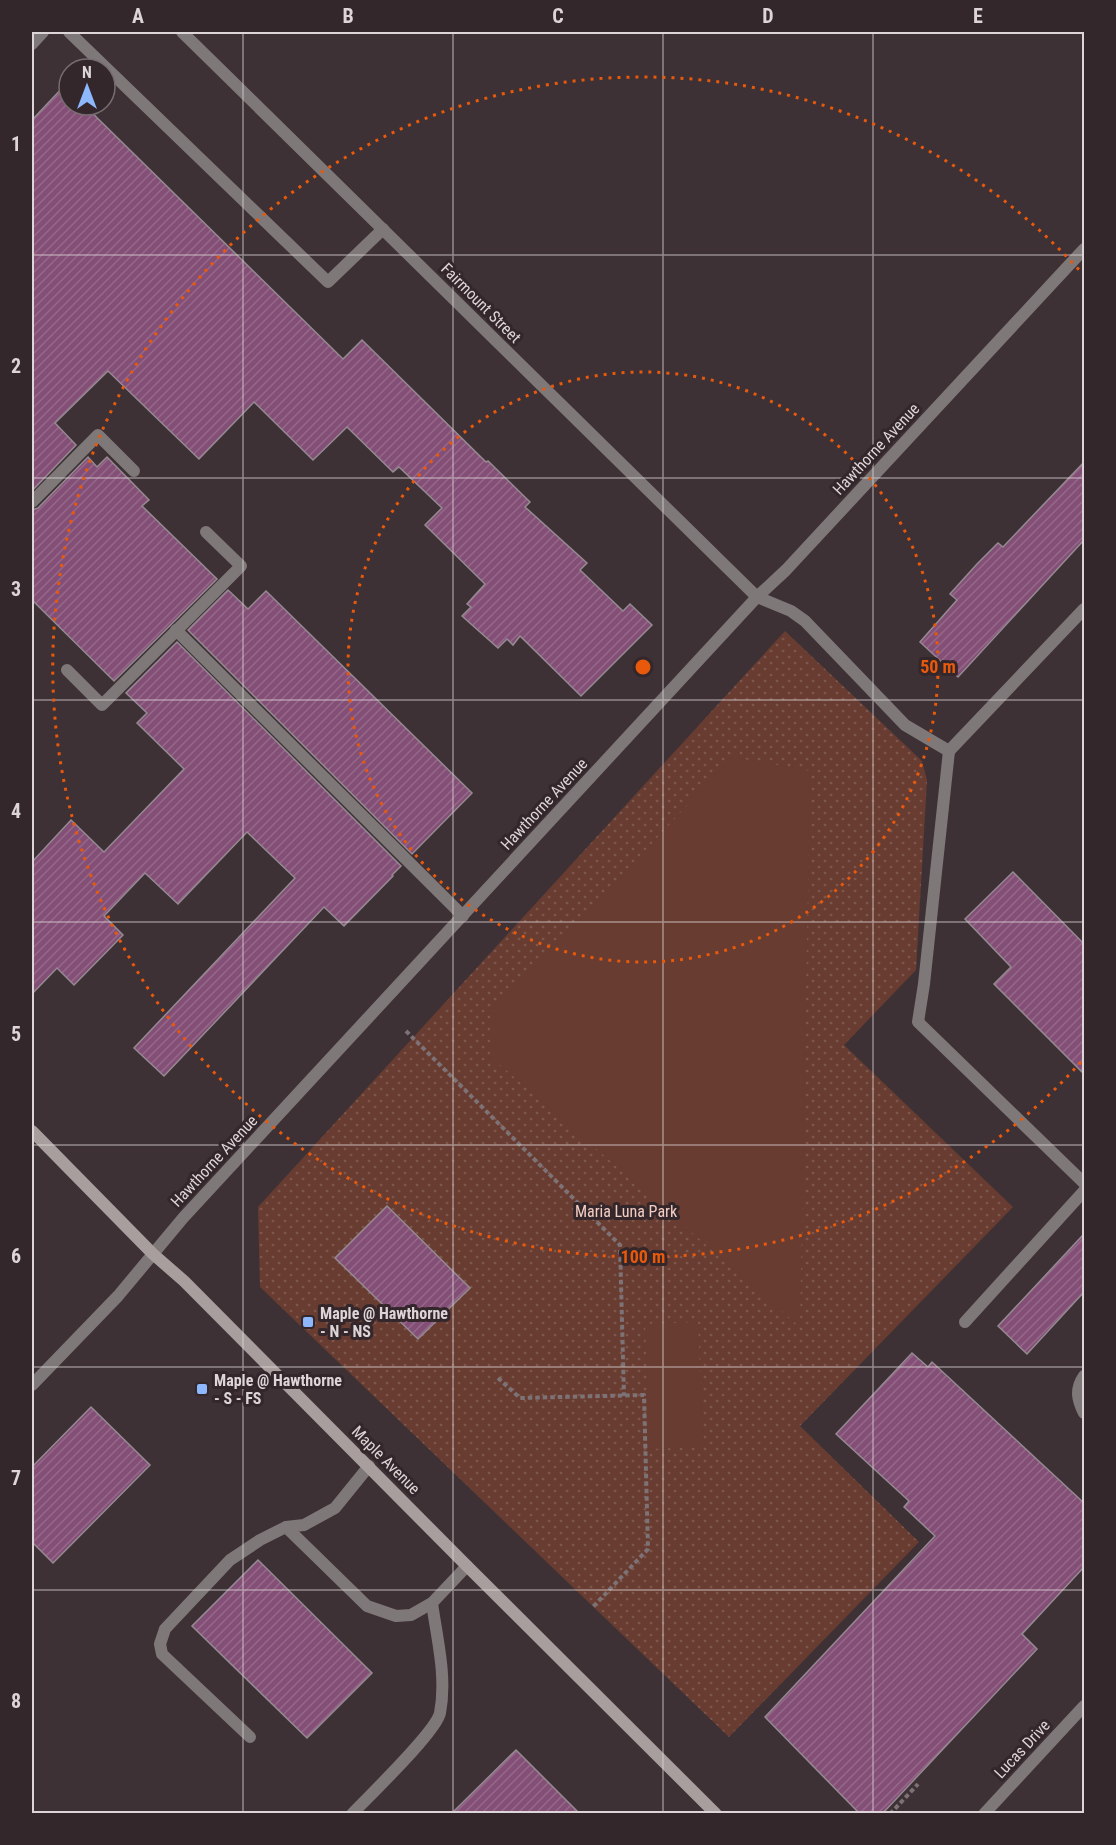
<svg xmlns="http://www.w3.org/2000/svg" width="1116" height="1845" viewBox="0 0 1116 1845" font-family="'Roboto Condensed',sans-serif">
<defs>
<pattern id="park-dots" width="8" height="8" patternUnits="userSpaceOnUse" patternTransform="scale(1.5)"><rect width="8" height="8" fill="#683c30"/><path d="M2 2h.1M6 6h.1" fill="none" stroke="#7d574d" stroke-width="1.8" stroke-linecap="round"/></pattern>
<pattern id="building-hatch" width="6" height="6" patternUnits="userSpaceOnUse" patternTransform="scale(1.5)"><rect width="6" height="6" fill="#844f76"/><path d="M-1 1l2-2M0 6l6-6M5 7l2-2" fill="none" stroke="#956789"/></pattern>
</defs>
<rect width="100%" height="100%" fill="#3d3135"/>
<polygon fill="url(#park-dots)" points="785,631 922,761 927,780 916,970 844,1045 1013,1207 800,1426 919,1542 729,1737 260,1287 258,1207"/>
<g fill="#683c30">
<polygon points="733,757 810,771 800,1327 490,1056 490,1015"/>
<polygon points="698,1322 703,1447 650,1449 645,1324"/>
</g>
<g fill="url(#building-hatch)" stroke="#958a92" stroke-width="1.5">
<polygon points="64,86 69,91 69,105 84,105 343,359 362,340 486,462 488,461 530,502 525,507 587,563 580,570 623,611 630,604 652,625 581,696 520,636 513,645 507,639 498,648 462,616 471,607 467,604 485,584 425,525 442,508 399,467 393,472 347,427 313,460 254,402 199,459 108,371 55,423 76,445 32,491 32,120"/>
<polygon points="88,457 97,467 107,457 149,500 142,506 217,579 114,681 32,600 32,510 38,508"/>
<polygon points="1084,462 1084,540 958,677 920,642 957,600 950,594 977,564 998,543 1003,547"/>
<polygon points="228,590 248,609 266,591 472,793 412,854 188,630"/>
<polygon points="177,642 401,866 392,875 393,876 344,926 324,907 164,1076 134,1048 295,878 247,832 178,904 145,873 104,916 123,935 74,985 57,968 32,994 32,862 71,820 104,852 184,769 137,723 147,713 126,693"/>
<polygon points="1013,872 1084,944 1084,1074 994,984 1011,967 965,919"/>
<polygon points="387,1206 470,1288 418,1339 335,1258"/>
<polygon points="1084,1234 1084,1292 1027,1354 998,1326"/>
<polygon points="912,1353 928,1367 932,1362 1084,1503 1084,1567 1022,1634 1037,1649 882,1814 860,1814 765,1717 935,1536 904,1507 909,1501 836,1434"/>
<polygon points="91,1407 150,1465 53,1563 32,1542 32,1467"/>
<polygon points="258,1560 372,1673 307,1738 192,1626"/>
<polygon points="516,1750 580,1814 451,1814"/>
</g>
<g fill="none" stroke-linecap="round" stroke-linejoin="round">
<g stroke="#7d7276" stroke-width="4" stroke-dasharray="4.5 3" stroke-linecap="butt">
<polyline points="406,1031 620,1245 624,1396"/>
<polyline points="498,1378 520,1398 644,1395 648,1549 592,1608"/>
<polyline points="890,1814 918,1784"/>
</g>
<g stroke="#7f7878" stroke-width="12">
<polyline points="69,32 328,282 383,229"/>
<polyline points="32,44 43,32"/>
<polyline points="757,597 791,611 805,621 905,725 949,751 1084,609"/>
<polyline points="176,630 463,916"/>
<polyline points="67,670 102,705 241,566 206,532"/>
<polyline points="949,751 924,984 918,1022 1084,1183"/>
<polyline points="965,1322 1084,1191"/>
<path d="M 1084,1376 C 1075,1389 1077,1399 1084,1413"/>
<polyline points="286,1527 367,1606 396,1616 411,1615 432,1603 467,1566"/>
<polyline points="250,1737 162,1654 160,1644 165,1629 230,1560 260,1540 286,1527 304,1525 335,1508 369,1466"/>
<path d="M 352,1814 C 369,1796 436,1732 440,1713 C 447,1677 437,1639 432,1603"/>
</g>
<g stroke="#7f7878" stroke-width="12">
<polyline points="182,32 757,597"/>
<polyline points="32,502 98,435 134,471"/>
<polyline points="32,1385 118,1296 183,1218 757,597 786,570 1084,249"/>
<polyline points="984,1814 1084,1706"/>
</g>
<polyline stroke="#a89e9e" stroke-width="12" points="32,1131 153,1254 184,1281 467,1566 716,1814"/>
</g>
<path fill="none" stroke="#ddd5d7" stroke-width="1.5" stroke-opacity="0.55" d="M 243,32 L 243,1814M 453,32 L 453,1814M 663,32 L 663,1814M 873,32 L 873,1814M 32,255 L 1084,255M 32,478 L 1084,478M 32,700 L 1084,700M 32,922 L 1084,922M 32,1145 L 1084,1145M 32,1367 L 1084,1367M 32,1590 L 1084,1590"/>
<g fill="none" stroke="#e8590c" stroke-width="3" stroke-dasharray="3 6">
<circle cx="643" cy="667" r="295"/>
<path d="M1081 1062A590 590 0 1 1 1081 272"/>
</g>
<g fill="#8eb8fd" stroke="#33272b" stroke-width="2">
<rect x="302" y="1316" width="12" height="12" rx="3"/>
<rect x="196" y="1383" width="12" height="12" rx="3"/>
</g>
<g text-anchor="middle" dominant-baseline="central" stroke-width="6" stroke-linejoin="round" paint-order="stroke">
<g font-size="16" fill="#ddd5d7" stroke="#33272b">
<text transform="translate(481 303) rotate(45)">Fairmount Street</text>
<text transform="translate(876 449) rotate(-47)">Hawthorne Avenue</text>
<text transform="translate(544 804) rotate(-47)">Hawthorne Avenue</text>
<text transform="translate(214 1161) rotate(-47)">Hawthorne Avenue</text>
<text transform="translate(386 1460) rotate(45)">Maple Avenue</text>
<text transform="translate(1022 1749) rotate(-47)">Lucas Drive</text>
</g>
<g font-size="16" fill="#f5cec3" stroke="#33272b">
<text x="626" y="1211">Maria Luna Park</text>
</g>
<g font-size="16" font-weight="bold" fill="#ddd5d7" stroke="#33272b" text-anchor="start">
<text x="320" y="1313">Maple @ Hawthorne<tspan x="320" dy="18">- N - NS</tspan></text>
<text x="214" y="1380">Maple @ Hawthorne<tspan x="214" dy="18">- S - FS</tspan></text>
</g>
</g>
<circle cx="643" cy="667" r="9" fill="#e8590c" stroke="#33272b" stroke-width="3"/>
<g font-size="18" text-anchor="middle" font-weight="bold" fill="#e8590c" stroke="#33272b" stroke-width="6" stroke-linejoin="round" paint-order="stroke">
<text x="938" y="673">50 m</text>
<text x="643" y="1263">100 m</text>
</g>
<rect width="1116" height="1845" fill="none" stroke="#33272b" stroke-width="66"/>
<g transform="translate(87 87)"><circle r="28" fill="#33272b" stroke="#776d70" stroke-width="1.5"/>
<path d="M0-4.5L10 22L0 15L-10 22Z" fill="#8eb8fd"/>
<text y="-9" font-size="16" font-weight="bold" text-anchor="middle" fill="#ddd5d7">N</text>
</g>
<rect x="33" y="33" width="1050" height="1779" fill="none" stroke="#ddd5d7" stroke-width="2"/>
<g font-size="20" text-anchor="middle" font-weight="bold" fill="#ddd5d7">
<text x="138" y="23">A</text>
<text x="348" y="23">B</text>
<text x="558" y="23">C</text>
<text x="768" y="23">D</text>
<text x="978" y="23">E</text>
<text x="16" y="151">1</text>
<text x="16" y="373">2</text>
<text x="16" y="596">3</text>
<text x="16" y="818">4</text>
<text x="16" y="1041">5</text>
<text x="16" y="1263">6</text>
<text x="16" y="1485">7</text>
<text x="16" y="1708">8</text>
</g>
</svg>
